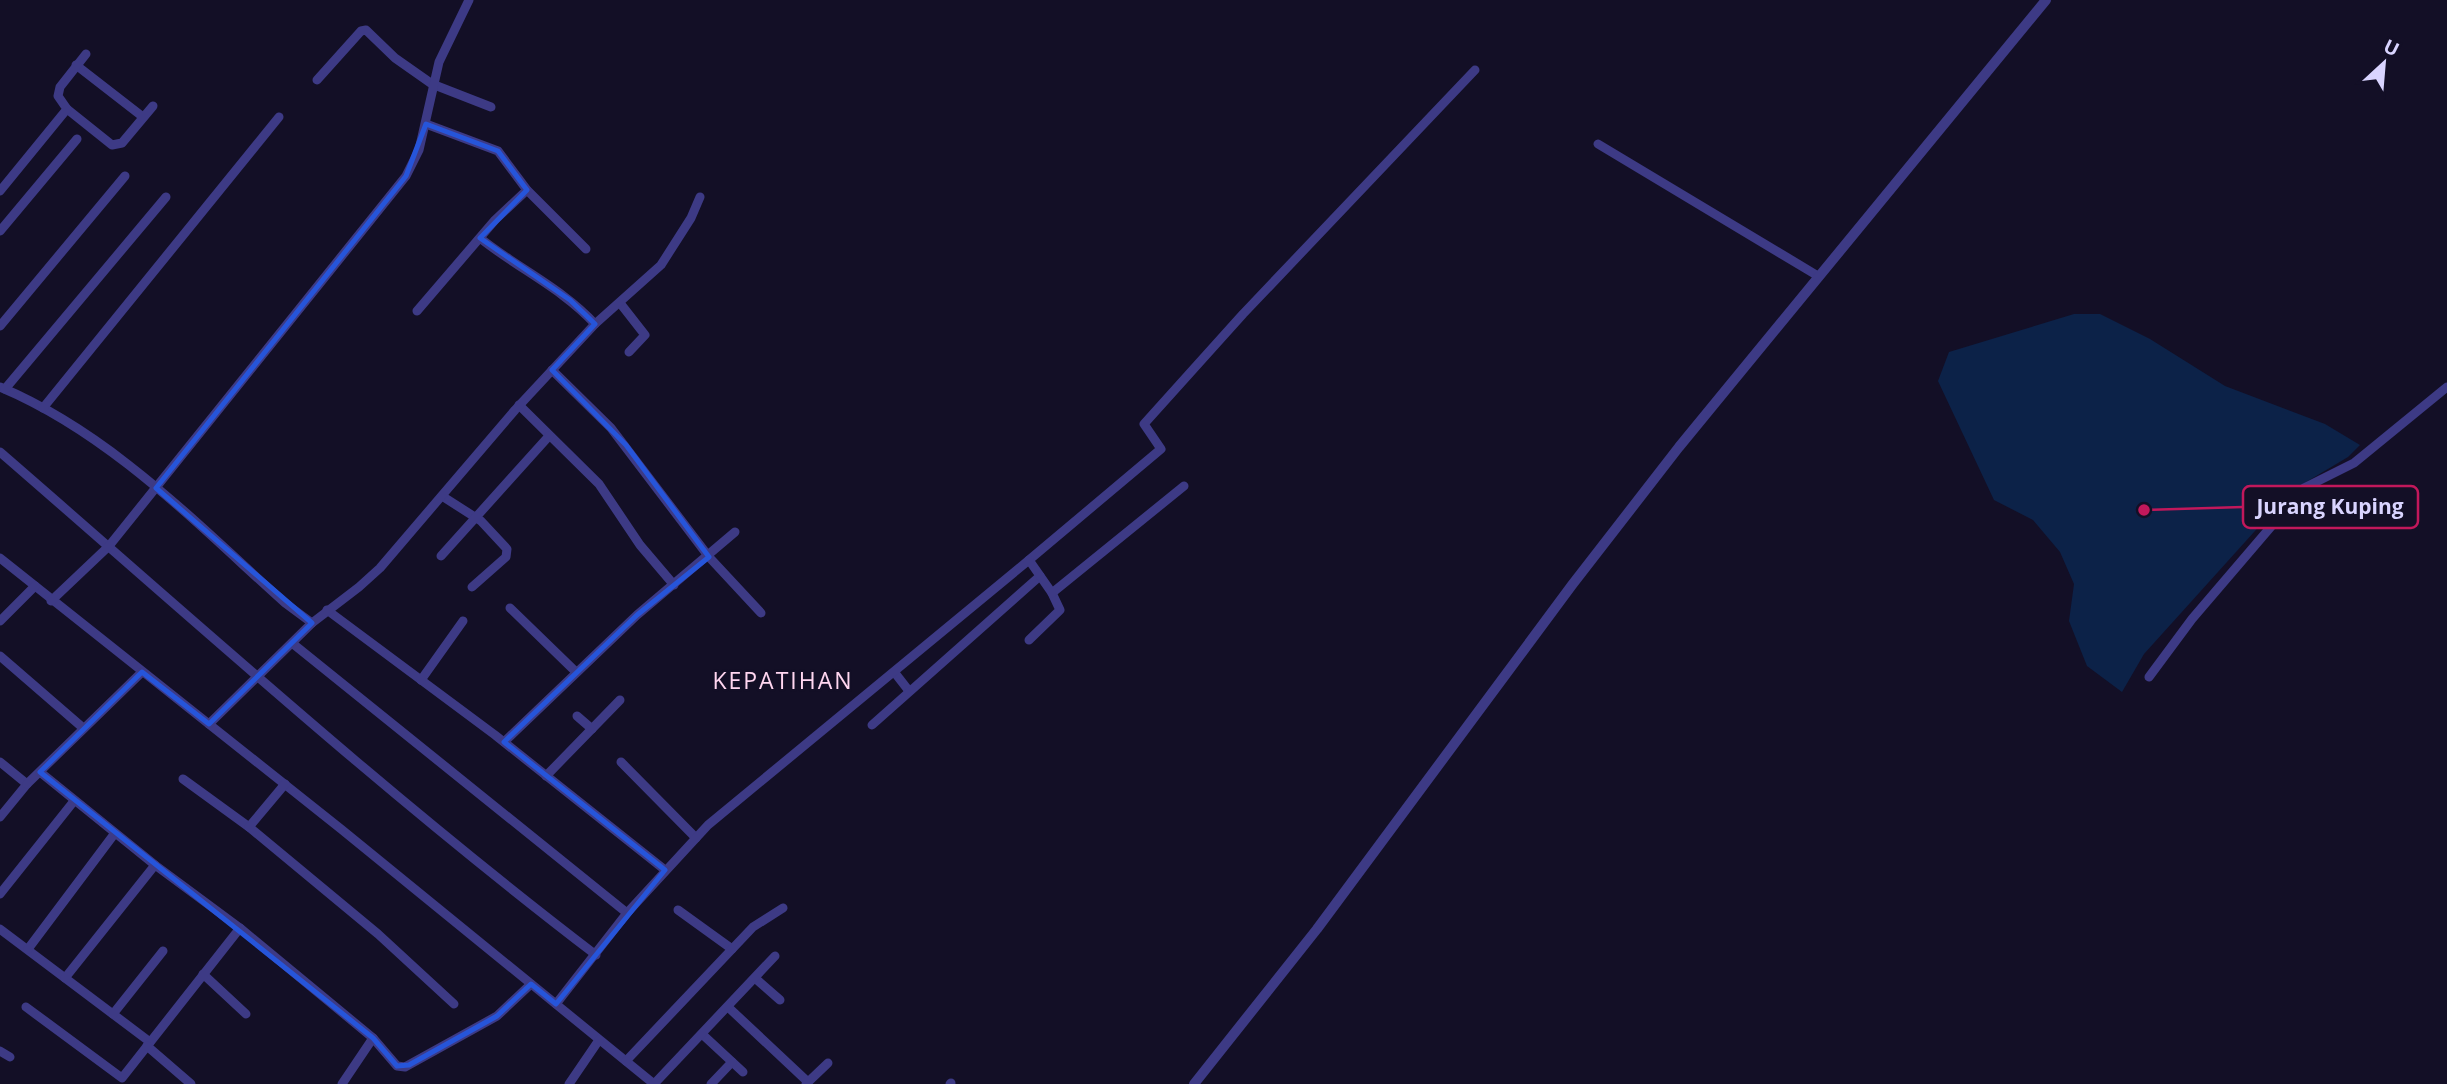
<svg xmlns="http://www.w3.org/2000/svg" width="2447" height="1084" viewBox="0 0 2447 1084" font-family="'Open Sans',sans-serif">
<rect width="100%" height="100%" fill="#130f26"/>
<polygon fill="#0c2248" points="2074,314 2100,314 2150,339 2225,386 2325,424 2360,445 2348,457 2291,491 2144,654 2122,692 2087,666 2069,621 2074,584 2060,552 2033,520 1994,500 1938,381 1949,352"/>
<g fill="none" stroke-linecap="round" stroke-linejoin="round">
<g stroke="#3d3a85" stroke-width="9">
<polyline points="76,65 143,117"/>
<polyline points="317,80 361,31 366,30 395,58 432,84 491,107"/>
<polyline points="67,109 112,145 122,143 153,106"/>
<polyline points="426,124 498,151 527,190 586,249"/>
<polyline points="1598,144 1818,276"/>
<polyline points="0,191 67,109 58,96 60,87 86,54"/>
<polyline points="0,231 77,139"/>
<path d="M 480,238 C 517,268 562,288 595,324"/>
<polyline points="620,303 645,335 629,352"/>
<polyline points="417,311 495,220 527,190"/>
<polyline points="0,326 125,176"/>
<polyline points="552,370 611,428 709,557 761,613"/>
<path d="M 0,387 C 110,433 197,524 285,603 L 312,623"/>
<polyline points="5,389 166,197"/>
<polyline points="519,405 599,484 640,545 674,585"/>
<polyline points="43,408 279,117"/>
<path d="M 0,452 C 196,622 389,797 596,955"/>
<polyline points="442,496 481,521 507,549 506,557 472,587"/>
<polyline points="441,556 549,436"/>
<polyline points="0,558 341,829 654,1084"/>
<polyline points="1029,560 1161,449 1144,424 1243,314 1475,70"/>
<polyline points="51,601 109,546 406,176 419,150 439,62 469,0"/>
<polyline points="510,608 576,672"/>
<polyline points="327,610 495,735 665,870"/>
<polyline points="0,621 35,586"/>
<polyline points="1029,640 1060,610 1052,593"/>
<polyline points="292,643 627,913"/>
<polyline points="0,656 82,727"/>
<polyline points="895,673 909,691"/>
<polyline points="2149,677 2192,619 2304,488 2354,463 2447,387"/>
<polyline points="421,680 463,621"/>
<polyline points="577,716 592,729"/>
<polyline points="209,724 312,623 359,587 380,568 515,410 595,324 661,265 691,218 700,197"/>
<polyline points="872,725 1040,576"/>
<polyline points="504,742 637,615 735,532"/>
<polyline points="0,762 27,784 0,817"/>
<polyline points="621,762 696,838"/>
<polyline points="546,776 620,700"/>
<polyline points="183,779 249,827"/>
<polyline points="27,784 142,672"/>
<polyline points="285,784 249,827 378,934 454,1004"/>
<polyline points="0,894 74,801"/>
<polyline points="678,910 732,949"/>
<polyline points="240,928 373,1038 342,1084"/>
<polyline points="0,929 150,1042"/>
<polyline points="28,949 115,833"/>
<polyline points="203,974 246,1014"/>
<polyline points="65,978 155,865"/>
<polyline points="755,978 780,1000"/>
<polyline points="556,1004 627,913 708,825 1029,560 1052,593 1184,486"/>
<polyline points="26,1007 122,1078 240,928 155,865 40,772"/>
<polyline points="728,1007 808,1082"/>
<polyline points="113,1014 163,951"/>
<polyline points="702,1034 743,1072"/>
<polyline points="373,1038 397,1066 405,1067 497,1016 531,984"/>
<polyline points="147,1046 191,1084"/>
<polyline points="0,1051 10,1057"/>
<polyline points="626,1061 753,927 783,908"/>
<polyline points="569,1084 599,1040"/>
<polyline points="654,1084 775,956"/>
<polyline points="711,1084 732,1062"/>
<polyline points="806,1084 828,1063"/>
<polyline points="950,1084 951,1083"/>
</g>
<polyline stroke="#3d3a85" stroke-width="10" points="1194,1084 1317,929 1572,585 1679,447 2046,0"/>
</g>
<path fill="none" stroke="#2655da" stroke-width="5" stroke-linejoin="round" d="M 426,124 L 498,151 L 527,190 L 480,238 L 570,300 L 595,324 L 552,370 L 626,445 L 709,557 L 637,615 L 504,742 L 665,870 L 556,1004 L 531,984 L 497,1016 L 409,1065 L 397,1066 L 373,1038 L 40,772 L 142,672 L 209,724 L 312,623 L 156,488 L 406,176 Z"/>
<g text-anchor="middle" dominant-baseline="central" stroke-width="5" stroke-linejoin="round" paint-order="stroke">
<g font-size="23" letter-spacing="2" fill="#ffd6f0" stroke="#130f26">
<text x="783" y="680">KEPATIHAN</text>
</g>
</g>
<path fill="none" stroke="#c2185b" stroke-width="2.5" d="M2144 510L2243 507"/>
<circle fill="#c2185b" stroke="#130f26" stroke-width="2.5" cx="2144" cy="510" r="7"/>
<rect fill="#130f26" stroke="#c2185b" stroke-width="2.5" x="2243" y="486" width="175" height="42" rx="7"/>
<g font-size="21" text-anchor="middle" font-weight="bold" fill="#d9d4ff">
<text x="2330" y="514">Jurang Kuping</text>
</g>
<g transform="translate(2384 63) rotate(26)" stroke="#130f26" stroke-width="5" paint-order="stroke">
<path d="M0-5L12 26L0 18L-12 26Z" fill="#d9d4ff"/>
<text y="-10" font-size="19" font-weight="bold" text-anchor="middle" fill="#d9d4ff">U</text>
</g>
</svg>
